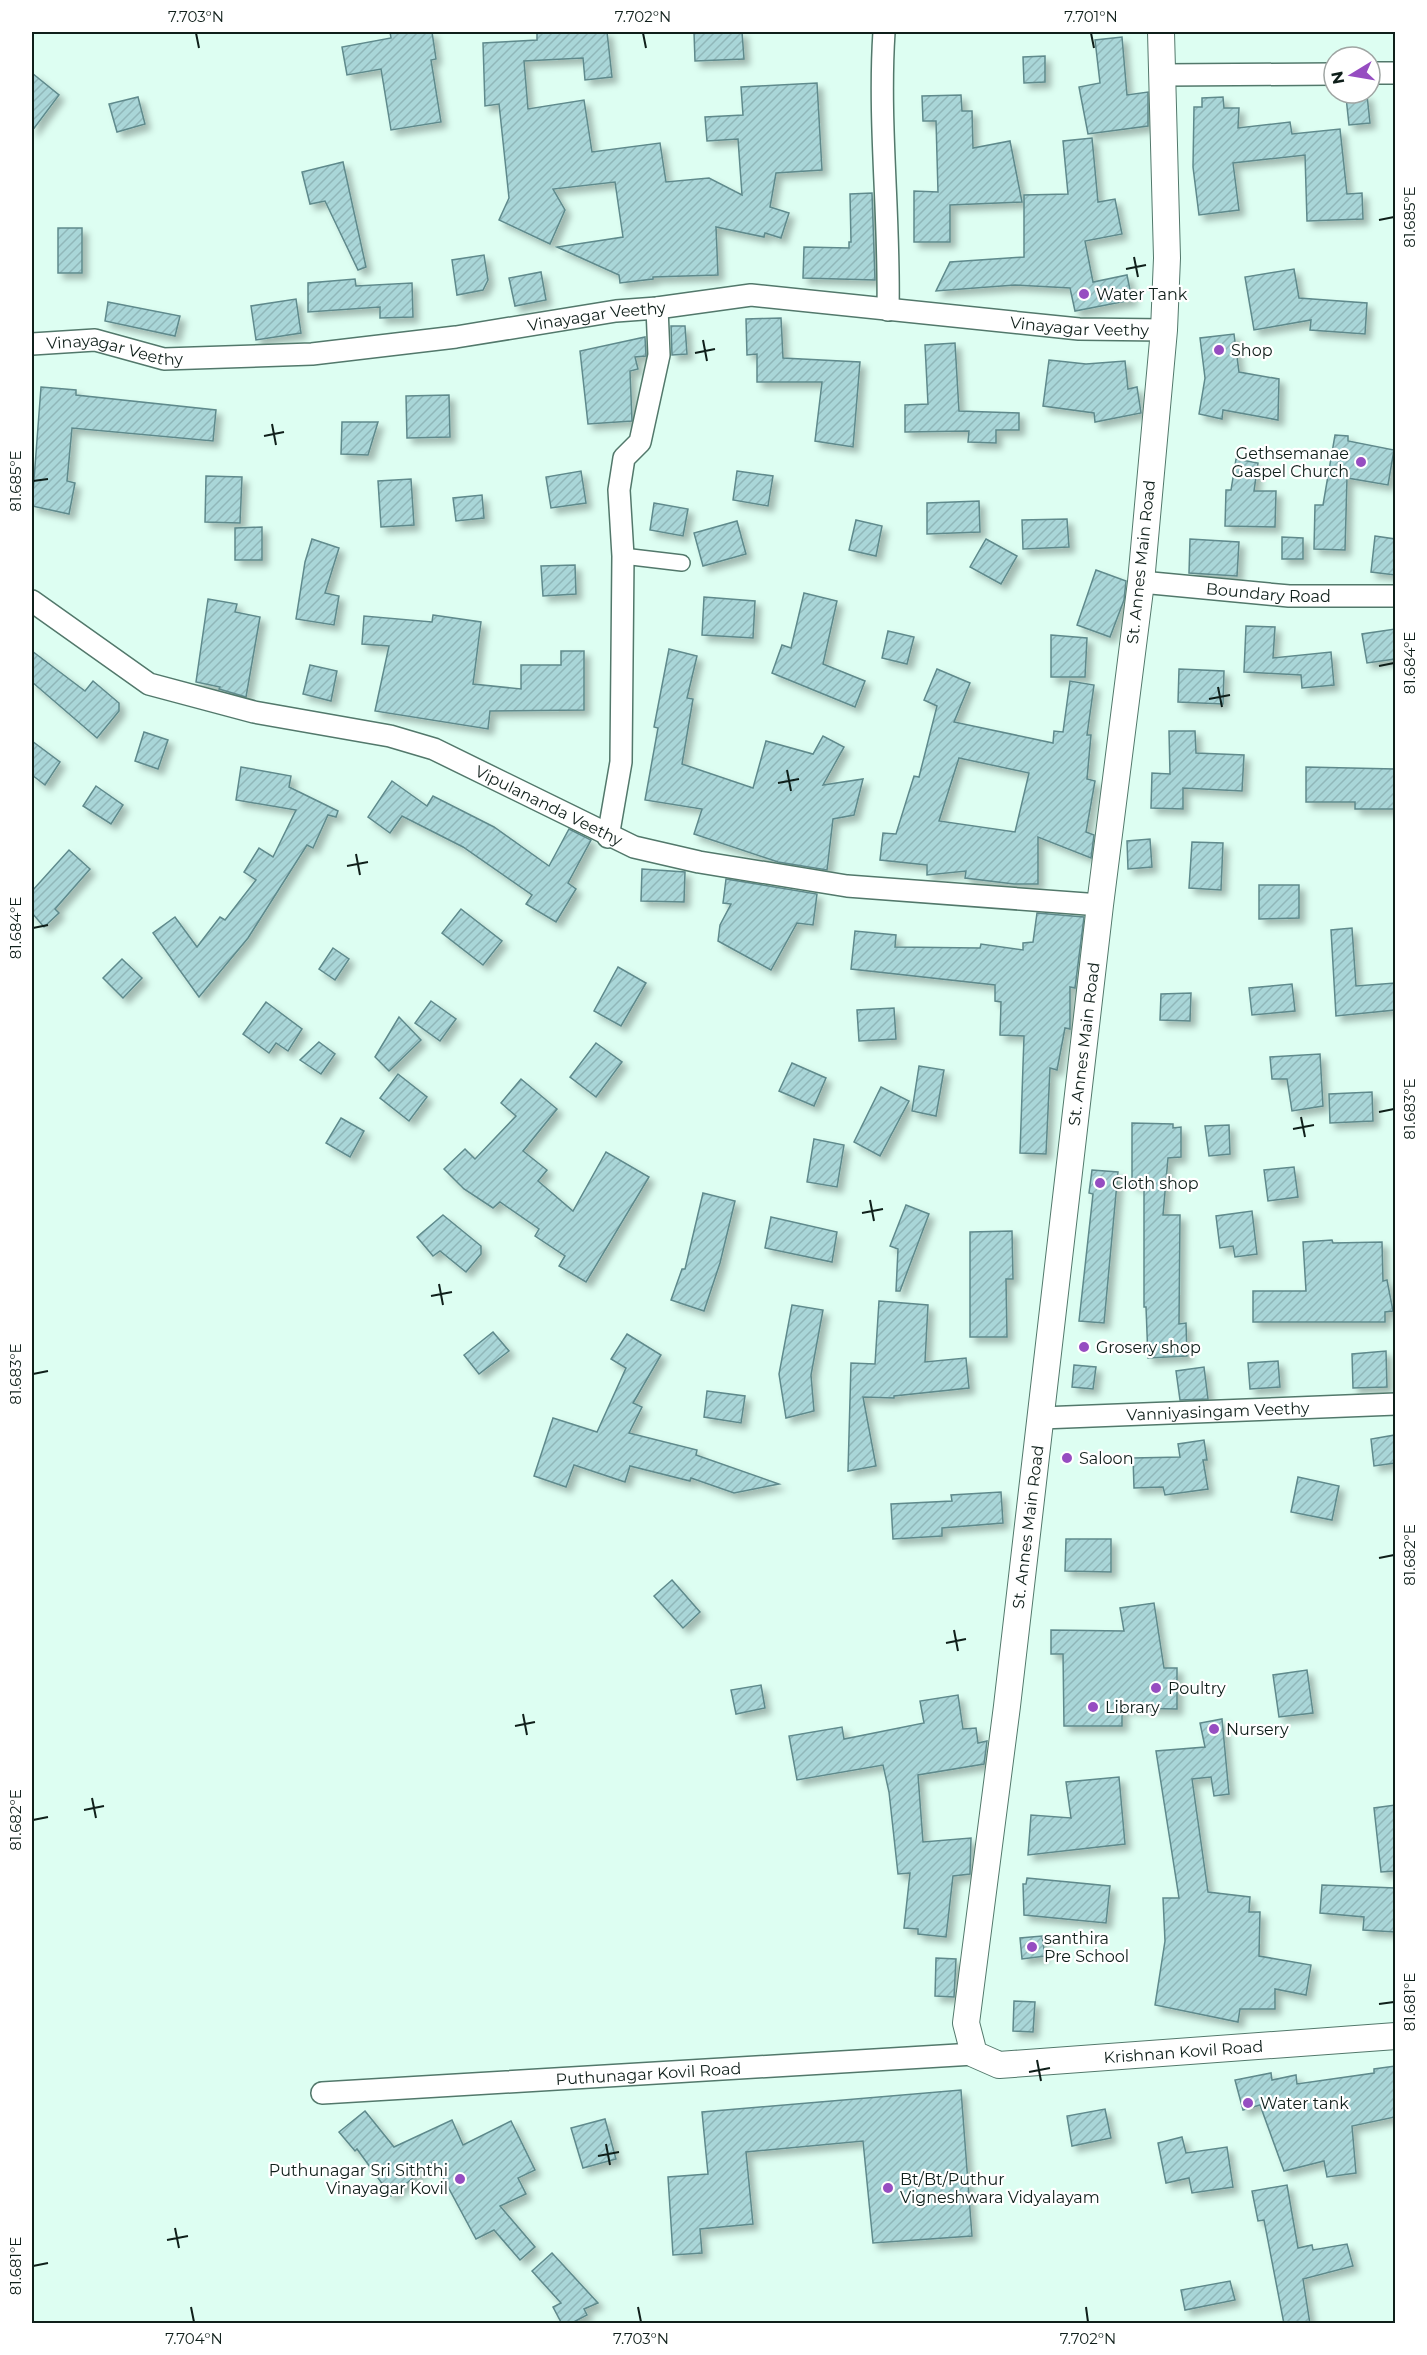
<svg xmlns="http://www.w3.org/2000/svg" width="1427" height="2355" viewBox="0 0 1427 2355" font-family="Montserrat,sans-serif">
<defs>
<pattern id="building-hatch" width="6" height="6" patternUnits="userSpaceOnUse" patternTransform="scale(1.5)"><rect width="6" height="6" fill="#a9d6d8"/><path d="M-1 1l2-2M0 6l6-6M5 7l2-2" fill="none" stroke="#90b7b9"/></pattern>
<filter id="shadow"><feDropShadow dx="5.5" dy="5.5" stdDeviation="3" flood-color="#0004"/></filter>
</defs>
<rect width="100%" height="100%" fill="#ddfef2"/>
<g fill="url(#building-hatch)" stroke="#5f8a8c" stroke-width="1.5" fill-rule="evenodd" filter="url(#shadow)">
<polygon points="390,32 432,32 436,59 431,60 441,122 391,130 381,69 347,75 342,47 391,38"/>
<polygon points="537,32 607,32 612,77 585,80 583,58 524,61 528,109 584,100 592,152 660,143 666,182 709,178 742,195 738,139 707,141 705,117 743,115 741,87 817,83 822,170 776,173 770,207 789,213 781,238 765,233 764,237 716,227 718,275 653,277 653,279 620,283 619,275 557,247 623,237 615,182 553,189 565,210 550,244 499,220 509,198 499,104 485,106 483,43 537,40"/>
<polygon points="694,32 742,32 744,59 695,61"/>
<polygon points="1122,37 1127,95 1148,92 1148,126 1088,134 1079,87 1100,83 1095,40"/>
<polygon points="1045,56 1045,82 1024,83 1023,57"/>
<polygon points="32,73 59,95 32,131"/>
<polygon points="961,95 962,111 972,111 973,148 1010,141 1022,202 950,205 950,242 914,242 914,191 938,192 936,121 923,121 922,96"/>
<polygon points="1367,95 1370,123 1349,125 1346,97"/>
<polygon points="138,97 145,124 117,132 109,104"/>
<polygon points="1223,97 1224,108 1239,108 1238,128 1290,122 1292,134 1340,129 1347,194 1362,193 1363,219 1307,221 1305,155 1233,163 1239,210 1199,215 1193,167 1194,107 1202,107 1202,98"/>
<polygon points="1092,138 1098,202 1115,199 1122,234 1085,241 1093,282 1127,275 1132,300 1075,311 1070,288 1015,285 936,291 950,262 1024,257 1024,195 1068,194 1063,141"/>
<polygon points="343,162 366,267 358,270 325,201 310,204 302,172"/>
<polygon points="872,193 875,280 803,278 804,247 849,248 849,242 851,242 850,194"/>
<rect x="58" y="228" width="24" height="45"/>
<polygon points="484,255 488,280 483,290 457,295 452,260"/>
<polygon points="1294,269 1299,298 1367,303 1365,334 1310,330 1311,320 1254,330 1245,277"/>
<polygon points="541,272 546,300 515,306 509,278"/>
<polygon points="355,279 356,286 412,283 413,317 380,318 380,307 308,312 308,283"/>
<polygon points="296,299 301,333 256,340 251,306"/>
<polygon points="108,302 180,316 175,336 105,321"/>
<polygon points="781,318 783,358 860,362 853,447 815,441 822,382 757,382 757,354 747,355 746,319"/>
<polygon points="671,326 685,326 687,354 672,355"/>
<polygon points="1234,334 1239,372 1279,379 1278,420 1223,410 1222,419 1199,414 1205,378 1200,338"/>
<polygon points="645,337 646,356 635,357 638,369 630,371 632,421 588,424 580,351"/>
<polygon points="955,343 959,411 1019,413 1019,430 996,430 996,443 968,442 969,431 905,432 905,405 928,404 925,345"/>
<polygon points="1049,360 1086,364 1125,361 1128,389 1137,387 1141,413 1095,422 1094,413 1043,406"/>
<polygon points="41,387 76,390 76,395 216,410 213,441 72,428 67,481 75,483 69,514 32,506"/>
<polygon points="449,395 450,437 407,438 406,396"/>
<polygon points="342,422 378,422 368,455 341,454"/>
<polygon points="1335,435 1348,436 1348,441 1394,450 1388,485 1347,478 1345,550 1314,549 1315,505 1323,505"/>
<polygon points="1236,459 1258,463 1254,491 1276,491 1275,527 1225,526 1226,490 1231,490"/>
<polygon points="581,471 586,503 551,508 546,477"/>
<polygon points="737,471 773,476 768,506 733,500"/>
<polygon points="206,476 242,477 240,523 205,522"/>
<polygon points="411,479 414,525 381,527 378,481"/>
<polygon points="482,495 484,518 456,521 453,498"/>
<polygon points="979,501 980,532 927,534 927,503"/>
<polygon points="654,503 688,509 683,536 650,530"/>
<polygon points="1067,519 1069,547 1023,549 1022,520"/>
<polygon points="856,520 882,526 876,556 849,550"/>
<polygon points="737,521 746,554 703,566 694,533"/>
<polygon points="262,527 262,560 235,560 235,528"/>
<polygon points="1375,536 1395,539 1395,575 1371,572"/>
<polygon points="1282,537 1303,538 1303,559 1282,559"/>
<polygon points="312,539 339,548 325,593 339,596 334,625 296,619 305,562"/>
<polygon points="986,539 1017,556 1001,584 970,567"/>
<polygon points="1190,539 1239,542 1237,576 1189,573"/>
<polygon points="575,565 576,594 543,596 541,566"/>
<polygon points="1096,570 1126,581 1124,600 1110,637 1077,625"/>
<polygon points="804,593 837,601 823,664 865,681 855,707 772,673 782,645 791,648"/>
<polygon points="704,597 755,601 753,638 702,635"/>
<polygon points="208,599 237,604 235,612 260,617 246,697 219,689 220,687 196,682"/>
<polygon points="433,615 481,622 473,684 521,689 521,665 561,665 561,651 584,651 584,710 490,711 488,729 375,711 389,646 362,644 364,616 432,622"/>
<polygon points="1246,626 1275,627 1273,658 1331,652 1334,685 1302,688 1301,675 1244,672"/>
<polygon points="1395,629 1395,659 1367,663 1362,634"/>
<polygon points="888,631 914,637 907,664 882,658"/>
<polygon points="1051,635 1087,638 1085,677 1051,677"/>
<polygon points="669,649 697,656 687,698 693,699 682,764 753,788 766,741 813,754 823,736 844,747 823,785 863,779 854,815 833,819 827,870 778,862 694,834 702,809 645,800 658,728 654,727"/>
<polygon points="32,651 85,691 93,681 119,703 119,711 97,738 32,682"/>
<polygon points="310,665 337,671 331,701 303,694"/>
<path d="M 937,669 L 970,683 L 954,722 L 1053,743 L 1054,731 L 1063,732 L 1070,681 L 1094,685 L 1087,735 L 1091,735 L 1087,779 L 1095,781 L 1086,832 L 1094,835 L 1091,858 L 1038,837 L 1038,884 L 1014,884 L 965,878 L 966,871 L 927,875 L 927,865 L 880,860 L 883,833 L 896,834 L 914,776 L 919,777 L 937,706 L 924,700 ZM 959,758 L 1029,773 L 1015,832 L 939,821 Z"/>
<polygon points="1179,669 1224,671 1223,704 1178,702"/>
<polygon points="1169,731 1195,731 1196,753 1244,755 1242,791 1183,788 1183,809 1151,808 1152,773 1170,774"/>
<polygon points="144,732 168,740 158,769 135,761"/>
<polygon points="32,741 60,762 45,785 32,775"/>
<polygon points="241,767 291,776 289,787 338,811 336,817 328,815 313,848 307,845 248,938 199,997 153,933 175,917 197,947 220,917 225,920 256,880 244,872 259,848 273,857 296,810 236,800"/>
<polygon points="1306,767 1395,769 1395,809 1355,809 1355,802 1306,802"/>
<polygon points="392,781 427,806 433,796 494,827 549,866 569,829 591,840 568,883 576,889 556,922 526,904 532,895 463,847 402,816 390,833 368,817"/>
<polygon points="96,786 123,805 111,824 83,806"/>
<polygon points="1150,839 1152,867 1128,869 1127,841"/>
<polygon points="1192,842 1223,843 1221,890 1189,888"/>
<polygon points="69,850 90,869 55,909 59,913 44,927 32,913 32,891"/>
<polygon points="642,869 685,872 684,902 641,901"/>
<polygon points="726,879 817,894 813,925 797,923 771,970 718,941 720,925 731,904 723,903"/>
<polygon points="1259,885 1299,885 1299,918 1259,919"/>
<polygon points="461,909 502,941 483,965 442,933"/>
<polygon points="1037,913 1084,917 1075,988 1070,987 1070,1029 1065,1028 1057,1070 1050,1068 1046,1154 1020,1153 1024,1036 1000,1035 1001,1002 995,1001 995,985 851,969 855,931 896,935 895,947 980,948 981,944 1023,950 1023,943 1033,942"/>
<polygon points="1352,928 1356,986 1395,983 1395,1010 1336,1016 1331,930"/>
<polygon points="333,948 349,959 335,980 319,969"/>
<polygon points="122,959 142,978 123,998 103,978"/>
<polygon points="618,967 646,983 621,1026 594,1011"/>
<polygon points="1292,984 1295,1011 1252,1015 1249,988"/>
<polygon points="1191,993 1190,1021 1160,1020 1161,994"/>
<polygon points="431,1001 456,1019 440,1041 415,1023"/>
<polygon points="266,1002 302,1029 288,1051 276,1043 269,1053 243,1034"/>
<polygon points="894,1008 896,1039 859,1041 857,1010"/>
<polygon points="399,1017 421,1040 389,1071 375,1057"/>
<polygon points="319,1042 335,1054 321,1074 300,1060"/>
<polygon points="596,1043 622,1062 596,1097 570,1077"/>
<polygon points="1320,1054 1323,1106 1292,1111 1287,1079 1272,1079 1270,1057"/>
<polygon points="792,1063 826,1078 814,1106 779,1091"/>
<polygon points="919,1066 944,1070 936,1116 912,1111"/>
<polygon points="398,1074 427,1097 409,1121 380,1098"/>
<polygon points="521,1079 557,1109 523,1151 547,1170 538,1181 573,1211 606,1152 649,1177 586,1282 559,1266 565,1256 535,1236 539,1229 500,1202 493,1208 464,1189 444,1169 465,1149 475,1159 516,1116 501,1103"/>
<polygon points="881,1087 909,1101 880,1156 854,1142"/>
<polygon points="1372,1092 1373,1121 1330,1123 1329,1094"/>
<polygon points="341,1118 364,1131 350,1157 326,1143"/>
<polygon points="1132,1123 1173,1124 1173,1128 1181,1127 1181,1157 1168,1158 1163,1215 1180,1215 1179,1324 1186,1323 1187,1356 1148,1358 1146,1307 1144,1307 1144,1185 1132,1185"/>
<polygon points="1229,1125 1230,1154 1209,1156 1205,1126"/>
<polygon points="814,1139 844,1145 837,1187 807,1182"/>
<polygon points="1294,1167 1298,1197 1268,1201 1264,1170"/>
<polygon points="1092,1170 1118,1172 1104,1323 1079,1321 1093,1194 1089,1193"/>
<polygon points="703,1193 735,1201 720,1263 704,1311 671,1300 682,1269 685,1269"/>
<polygon points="906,1205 929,1214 900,1291 896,1291 898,1249 890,1246"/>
<polygon points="1252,1211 1257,1254 1235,1257 1233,1246 1220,1248 1216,1216"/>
<polygon points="443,1215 481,1246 481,1254 466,1272 440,1251 433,1256 417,1237"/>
<polygon points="771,1217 837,1232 832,1262 765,1248"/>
<polygon points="1012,1231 1013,1279 1006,1279 1007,1337 970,1337 970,1232"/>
<polygon points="1332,1240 1333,1243 1382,1242 1383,1281 1387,1280 1393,1311 1385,1312 1385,1322 1253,1322 1253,1291 1306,1291 1303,1242"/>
<polygon points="879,1301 928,1305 925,1362 966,1358 969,1388 894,1396 894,1398 863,1397 876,1466 848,1471 851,1363 875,1364"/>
<polygon points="792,1305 823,1310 811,1375 814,1411 786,1418 779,1374"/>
<polygon points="493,1332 509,1351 479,1374 464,1355"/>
<polygon points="627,1334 661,1355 633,1403 642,1407 629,1433 697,1450 696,1455 779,1484 734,1493 691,1478 690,1481 630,1466 625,1482 574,1465 566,1487 534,1476 553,1418 597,1432 626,1368 611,1359"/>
<polygon points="1386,1351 1387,1387 1353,1388 1352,1354"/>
<polygon points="1278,1361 1280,1387 1250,1389 1248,1363"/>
<polygon points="1074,1365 1096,1367 1093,1389 1072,1387"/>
<polygon points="1204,1367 1208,1399 1180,1400 1176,1371"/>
<polygon points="707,1391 745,1396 741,1423 704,1417"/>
<polygon points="1395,1435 1395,1463 1374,1466 1371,1439"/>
<polygon points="1204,1440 1207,1460 1203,1460 1208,1489 1165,1495 1163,1487 1134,1488 1133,1458 1180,1457 1178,1444"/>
<polygon points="1298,1477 1339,1486 1332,1520 1291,1512"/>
<polygon points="1001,1492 1003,1523 942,1528 942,1536 893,1539 891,1504 952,1501 951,1495"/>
<polygon points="1066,1539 1111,1539 1111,1572 1065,1571"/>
<polygon points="672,1580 700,1612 683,1628 654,1596"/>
<polygon points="1154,1603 1164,1668 1177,1668 1177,1709 1122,1708 1122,1726 1064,1726 1063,1654 1051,1654 1051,1630 1124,1631 1120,1608"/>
<polygon points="1307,1670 1313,1713 1279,1717 1273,1675"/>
<polygon points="761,1685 765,1708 736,1714 731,1690"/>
<polygon points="958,1695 963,1729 976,1728 978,1743 987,1741 984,1764 918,1775 923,1842 971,1838 970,1874 953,1876 946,1937 918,1934 918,1929 904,1928 910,1873 898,1874 889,1792 883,1765 797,1780 789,1736 842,1727 844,1739 924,1723 920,1701"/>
<polygon points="1222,1719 1229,1794 1214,1796 1211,1777 1192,1779 1208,1892 1250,1897 1249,1912 1260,1912 1259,1956 1311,1965 1306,1995 1275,1989 1275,2009 1240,2009 1238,2022 1155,2005 1165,1941 1163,1898 1179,1898 1156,1751 1205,1747 1200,1723"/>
<polygon points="1119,1777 1125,1844 1028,1855 1031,1815 1071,1818 1066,1782"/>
<polygon points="1395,1805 1395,1871 1381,1872 1374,1808"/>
<polygon points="1027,1878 1110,1886 1106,1923 1024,1915 1023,1884 1026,1884"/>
<polygon points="1322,1885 1395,1888 1395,1932 1363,1930 1364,1917 1320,1913"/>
<polygon points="1042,1936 1045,1956 1022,1959 1020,1938"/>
<polygon points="936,1958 956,1959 954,1997 935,1996"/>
<polygon points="1014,2001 1035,2002 1033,2032 1013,2031"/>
<polygon points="1395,2066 1395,2117 1352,2126 1356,2173 1327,2177 1324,2161 1284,2171 1260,2105 1243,2110 1235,2080 1271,2073 1272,2080 1296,2075 1297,2084 1374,2073 1374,2069"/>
<polygon points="961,2090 972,2236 873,2243 863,2141 746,2152 753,2224 700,2229 702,2253 673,2255 668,2177 708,2174 702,2112"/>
<polygon points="1105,2109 1111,2138 1072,2146 1067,2116"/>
<polygon points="365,2111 394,2147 452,2120 463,2145 511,2121 535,2170 518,2178 526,2194 500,2206 535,2247 520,2260 494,2230 476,2239 434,2161 391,2196 357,2149 355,2151 339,2132"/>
<polygon points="605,2119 616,2159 583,2168 571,2128"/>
<polygon points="1182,2137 1186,2153 1227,2147 1233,2187 1192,2193 1189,2178 1166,2183 1158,2143"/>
<polygon points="1287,2185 1298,2248 1312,2245 1313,2250 1347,2244 1353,2266 1303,2279 1310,2324 1284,2324 1264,2220 1258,2221 1252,2191"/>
<polygon points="552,2253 598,2303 584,2309 587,2315 570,2324 562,2324 553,2307 561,2303 532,2271"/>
<polygon points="1230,2281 1235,2300 1185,2310 1181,2290"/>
</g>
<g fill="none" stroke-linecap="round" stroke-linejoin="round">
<g stroke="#52786b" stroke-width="18">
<polyline id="pedestrian" points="623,556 682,563"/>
</g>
<g stroke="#52786b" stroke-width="24">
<g id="minor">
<path d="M 884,32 C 878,124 890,217 888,310"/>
<polyline points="1370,73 1396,73"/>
<polyline points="1164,75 1334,74"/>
<path id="s1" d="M 32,344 L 95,340 L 164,359 L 312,354 L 456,337 L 616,311 L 657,308 L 751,295 L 1079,329 L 1164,330"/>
<path id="s2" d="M 1141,582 L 1289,596 L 1396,596"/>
<path id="s3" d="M 32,601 L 149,684 L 254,712 L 390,736 L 434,749 L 634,847 L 699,862 L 847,886 L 1100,905"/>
<polyline points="608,837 621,762 623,556 619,490 624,458 640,442 659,355 657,308"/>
<path id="s4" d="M 1041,1418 L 1396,1404"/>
<path id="s5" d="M 322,2093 L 974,2054"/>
</g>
</g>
<g stroke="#52786b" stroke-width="28">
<g id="tertiary">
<path id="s6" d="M 1161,32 L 1167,258 L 1164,330 L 1141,582 L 1100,905 L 1007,1706 L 966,2023 L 974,2054 L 999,2065 L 1396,2036"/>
</g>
</g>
<use href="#pedestrian" stroke="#fff" stroke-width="15"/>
<use href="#minor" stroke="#fff" stroke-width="21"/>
<use href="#tertiary" stroke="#fff" stroke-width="26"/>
</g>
<path fill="none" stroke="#0f1f1a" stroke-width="2" d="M 196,33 L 199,48M 643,33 L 646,48M 1091,33 L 1094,48M 1379,220 L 1394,217M 1134,257 L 1138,277M 1126,269 L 1146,265M 703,340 L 707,361M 695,353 L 715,349M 272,424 L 276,445M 264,436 L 284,432M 33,481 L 48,479M 1379,666 L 1394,663M 1218,687 L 1222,707M 1209,699 L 1230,695M 787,770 L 791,791M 778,783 L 799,779M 356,854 L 360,875M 347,866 L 368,862M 33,928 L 48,925M 1379,1112 L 1394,1109M 1301,1117 L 1305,1137M 1293,1129 L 1314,1125M 870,1200 L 874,1221M 862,1213 L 883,1209M 439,1284 L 443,1305M 431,1296 L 452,1292M 33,1374 L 48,1371M 1379,1558 L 1394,1555M 954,1630 L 958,1651M 946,1643 L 966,1639M 523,1714 L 527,1735M 515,1726 L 535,1722M 92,1798 L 96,1818M 84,1810 L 104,1806M 33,1820 L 48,1817M 1379,2004 L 1394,2002M 1037,2060 L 1041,2081M 1029,2072 L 1050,2068M 606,2144 L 610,2165M 598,2156 L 619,2152M 175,2228 L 179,2248M 167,2240 L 188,2236M 33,2266 L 48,2263M 191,2307 L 194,2322M 638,2307 L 641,2322M 1086,2307 L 1088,2322"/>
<g fill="#964dc1" stroke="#fff" stroke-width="2">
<circle cx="1084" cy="294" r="6"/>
<circle cx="1219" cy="350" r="6"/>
<circle cx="1361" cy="462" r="6"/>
<circle cx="1100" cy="1183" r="6"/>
<circle cx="1084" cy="1347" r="6"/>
<circle cx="1067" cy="1458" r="6"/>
<circle cx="1156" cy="1688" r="6"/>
<circle cx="1093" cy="1707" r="6"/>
<circle cx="1214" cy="1729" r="6"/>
<circle cx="1032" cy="1947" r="6"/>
<circle cx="1248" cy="2103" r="6"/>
<circle cx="460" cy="2179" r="6"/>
<circle cx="888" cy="2188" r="6"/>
</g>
<g text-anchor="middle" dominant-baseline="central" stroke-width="4.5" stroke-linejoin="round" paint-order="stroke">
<g font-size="16" fill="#0f1f1a" stroke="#fff" text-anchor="start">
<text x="1096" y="294">Water Tank</text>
<text x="1231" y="350">Shop</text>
<text x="1349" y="453" text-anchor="end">Gethsemanae<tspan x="1349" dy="18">Gaspel Church</tspan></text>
<text x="1112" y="1183">Cloth shop</text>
<text x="1096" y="1347">Grosery shop</text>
<text x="1079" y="1458">Saloon</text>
<text x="1168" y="1688">Poultry</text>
<text x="1105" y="1707">Library</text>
<text x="1226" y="1729">Nursery</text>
<text x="1044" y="1938">santhira<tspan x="1044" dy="18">Pre School</tspan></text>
<text x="1260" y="2103">Water tank</text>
<text x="448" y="2170" text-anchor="end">Puthunagar Sri Siththi<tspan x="448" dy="18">Vinayagar Kovil</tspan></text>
<text x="900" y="2179">Bt/Bt/Puthur<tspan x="900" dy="18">Vigneshwara Vidyalayam</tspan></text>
</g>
<g font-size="16" fill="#0f1f1a" stroke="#fff">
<text stroke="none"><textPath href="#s1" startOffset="570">Vinayagar Veethy</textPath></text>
<text stroke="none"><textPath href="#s1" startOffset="1056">Vinayagar Veethy</textPath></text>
<text stroke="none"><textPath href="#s1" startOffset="84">Vinayagar Veethy</textPath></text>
<text transform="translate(1141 562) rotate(-84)">St. Annes Main Road</text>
<text stroke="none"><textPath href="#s2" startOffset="128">Boundary Road</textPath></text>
<text stroke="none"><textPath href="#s3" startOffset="564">Vipulananda Veethy</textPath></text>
<text transform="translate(1084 1044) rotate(-83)">St. Annes Main Road</text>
<text stroke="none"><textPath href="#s4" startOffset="177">Vanniyasingam Veethy</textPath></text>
<text transform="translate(1028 1527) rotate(-83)">St. Annes Main Road</text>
<text stroke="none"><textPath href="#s6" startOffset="2247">Krishnan Kovil Road</textPath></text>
<text stroke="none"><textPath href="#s5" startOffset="327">Puthunagar Kovil Road</textPath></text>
</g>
</g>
<rect width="1427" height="2355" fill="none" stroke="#ffffff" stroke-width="66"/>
<g transform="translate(1352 75) rotate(259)"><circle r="28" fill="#ffffff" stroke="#9fa5a3" stroke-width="1.5"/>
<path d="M0-4.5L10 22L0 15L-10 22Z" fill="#964dc1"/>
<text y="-9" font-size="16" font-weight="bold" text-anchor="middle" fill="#0f1f1a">N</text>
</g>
<rect x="33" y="33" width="1361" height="2289" fill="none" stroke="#0f1f1a" stroke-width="2"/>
<g font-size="15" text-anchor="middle" fill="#0f1f1a">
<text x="196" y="22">7.703°N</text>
<text x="643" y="22">7.702°N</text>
<text x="1091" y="22">7.701°N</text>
<text transform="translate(1410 217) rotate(-90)" y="5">81.685°E</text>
<text transform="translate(16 481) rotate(-90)" y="5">81.685°E</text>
<text transform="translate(1410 663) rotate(-90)" y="5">81.684°E</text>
<text transform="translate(16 928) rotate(-90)" y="5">81.684°E</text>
<text transform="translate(1410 1109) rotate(-90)" y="5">81.683°E</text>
<text transform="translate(16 1374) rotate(-90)" y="5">81.683°E</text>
<text transform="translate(1410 1555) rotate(-90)" y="5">81.682°E</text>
<text transform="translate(16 1820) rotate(-90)" y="5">81.682°E</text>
<text transform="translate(1410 2002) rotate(-90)" y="5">81.681°E</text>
<text transform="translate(16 2266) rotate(-90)" y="5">81.681°E</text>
<text x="194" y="2344">7.704°N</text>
<text x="641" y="2344">7.703°N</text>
<text x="1088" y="2344">7.702°N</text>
</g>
</svg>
